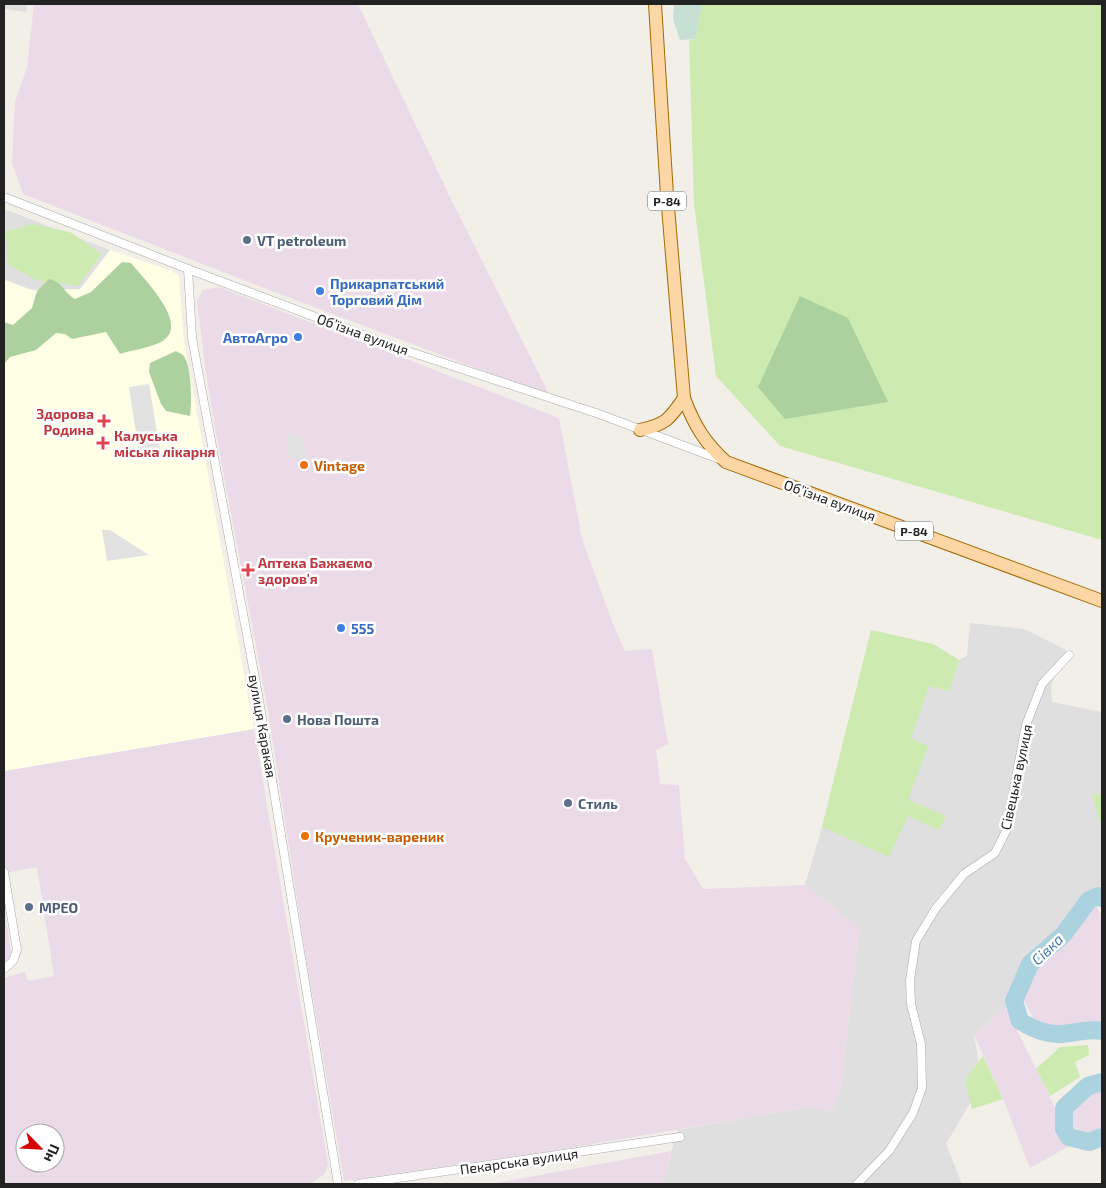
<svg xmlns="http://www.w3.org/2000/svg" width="1106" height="1188" viewBox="0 0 1106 1188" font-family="'Exo 2',sans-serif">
<rect width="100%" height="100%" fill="#f2efe9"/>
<g fill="#e0dfdf">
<polygon points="4,4 27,4 26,12 4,9"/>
<polygon points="4,209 110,250 80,289 30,289 4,279"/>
<polygon points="970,623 1025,629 1066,650 1051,685 1052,702 1102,712 1102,875 1099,896 1089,900 1063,935 1030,964 1014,1001 974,1035 982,1083 946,1144 962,1184 663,1184 677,1130 809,1107 832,1111 841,1086 859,928 805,885 822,827 871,630 933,644 959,660 967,656"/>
</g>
<g fill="#ebdbe8" fill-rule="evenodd">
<polygon points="34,4 358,4 450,197 550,396 277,293 23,194 12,163 15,102 27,67"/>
<polygon points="219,287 559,418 582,539 614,627 625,651 652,649 668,744 656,750 660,784 679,785 685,859 703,889 805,885 859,928 841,1086 832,1111 809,1107 552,1151 344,1181 306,957 267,705 215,428 206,374 197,301 203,290"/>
<path d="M 254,729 L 328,1164 L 325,1174 L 311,1183 L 304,1184 L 4,1184 L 4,978 L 25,972 L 28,981 L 54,976 L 37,867 L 4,873 L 4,771 ZM 25,1133 L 55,1133 L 55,1163 L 25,1163 Z"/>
<polygon points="4,904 11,952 8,962 4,965"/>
<polygon points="1095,904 1102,916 1102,1027 1093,1025 1055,1030 1039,1029 1021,995 1033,969 1066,939"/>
<polygon points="1006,1008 1073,1144 1030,1168 1003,1099 974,1035"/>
<polygon points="1102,1086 1102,1130 1091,1136 1072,1126 1071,1112"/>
<polygon points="671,1151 663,1184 490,1184"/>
</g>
<polygon fill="#ffffe5" points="110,250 172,271 179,276 184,342 254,729 4,771 4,280 33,291 80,289"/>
<g fill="#cdebb0">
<polygon points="702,4 1102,4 1102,540 780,446 716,376 694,204 689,40 695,39"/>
<polygon points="32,224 70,232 101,254 78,286 35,280 8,264 6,232"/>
<polygon points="871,630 933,644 959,660 949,691 929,686 911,738 928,746 908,800 946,816 939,830 908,816 889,857 822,827"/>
<polygon points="1092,794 1102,795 1102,822 1099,821"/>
<polygon points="1088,1045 1089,1055 1075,1062 1080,1077 1050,1096 1036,1069 1060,1047"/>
<polygon points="983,1056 1003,1099 972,1109 965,1080"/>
</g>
<g fill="#add19e">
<path d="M 122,262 L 131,263 C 143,278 189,323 164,340 C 155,347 132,350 120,354 L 106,332 L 72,339 L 65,334 L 56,333 L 36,350 L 10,357 L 4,364 L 4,322 L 13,325 L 32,308 L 37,291 L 49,279 C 63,282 63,292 75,299 L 91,292 Z"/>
<polygon points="800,296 848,318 888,402 785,419 758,387"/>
<path d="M 176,351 C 178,353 181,353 183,355 C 192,365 192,404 190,416 L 166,411 L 161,404 L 149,372 L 150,363 Z"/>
</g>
<polygon fill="#c6e0d4" points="674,4 702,4 695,39 680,40 673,19"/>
<g fill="#e2e2e2">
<polygon points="149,384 160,449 139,453 129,387"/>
<polygon points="287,433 304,437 306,458 289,460"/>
<polygon points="102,530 110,530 149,555 107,561"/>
</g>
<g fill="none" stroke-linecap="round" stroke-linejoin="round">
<g stroke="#aad3df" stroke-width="18">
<path d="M 1102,898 L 1099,896 L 1089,900 L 1063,935 L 1030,964 L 1014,1001 L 1020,1021 C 1031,1028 1043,1034 1058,1034 C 1073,1034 1087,1028 1102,1031"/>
<polyline points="1102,1082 1088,1086 1064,1108 1064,1129 1069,1137 1089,1142 1102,1137"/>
</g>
<g stroke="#a9a9a9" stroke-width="9">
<g id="street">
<polyline points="4,197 188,269 395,347 599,414 719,459"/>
<polyline points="188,269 192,338 259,700 338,1184"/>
<polyline points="4,872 17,950 13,961 4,969"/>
<polyline points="358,1184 680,1137"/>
<polyline points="857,1184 889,1151 913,1113 922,1088 921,1044 911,1004 910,980 916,941 936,908 964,874 995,853 1006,831 1026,725 1042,684 1069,655"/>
</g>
</g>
<g stroke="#a06b00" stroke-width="14">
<g id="primary">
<path d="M 655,4 L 667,195 L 684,398 C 694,425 705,443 726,462 L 1102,601"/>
<path d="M 640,430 C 665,425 670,419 684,398"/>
</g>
</g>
<use href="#street" stroke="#fff" stroke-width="8"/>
<use href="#primary" stroke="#fcd6a4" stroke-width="12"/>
</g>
<g fill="#5c6f8a" stroke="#fff" stroke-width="2">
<circle cx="247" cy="240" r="5"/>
<circle cx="287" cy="719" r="5"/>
<circle cx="568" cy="803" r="5"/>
<circle cx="29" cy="907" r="5"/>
</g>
<g fill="#3f7fe0" stroke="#fff" stroke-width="2">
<circle cx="320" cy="291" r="5"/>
<circle cx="298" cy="337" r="5"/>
<circle cx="341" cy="628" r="5"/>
</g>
<g fill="#e0444e" stroke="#fff" stroke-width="2">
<path d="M101.5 413.5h5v5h5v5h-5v5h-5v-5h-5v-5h5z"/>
<path d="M100.5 435.5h5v5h5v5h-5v5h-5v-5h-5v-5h5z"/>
<path d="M245.5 562.5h5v5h5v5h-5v5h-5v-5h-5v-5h5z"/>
</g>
<g fill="#e8710a" stroke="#fff" stroke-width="2">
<circle cx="304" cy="465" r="5"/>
<circle cx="305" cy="836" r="5"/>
</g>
<g text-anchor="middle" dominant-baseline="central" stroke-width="5" stroke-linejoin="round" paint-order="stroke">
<g fill="#fff" stroke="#646464" stroke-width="1">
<rect x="648" y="191.5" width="38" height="19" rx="4"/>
<rect x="895" y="521.5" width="38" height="19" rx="4"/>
</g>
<g font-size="12" font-weight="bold" fill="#222">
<text x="667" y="201">Р-84</text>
<text x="914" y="531">Р-84</text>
</g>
<g font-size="14" font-weight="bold" fill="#4e5e75" stroke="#fff" text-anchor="start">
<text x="257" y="240">VT petroleum</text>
<text x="297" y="719">Нова Пошта</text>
<text x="578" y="803">Стиль</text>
<text x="39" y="907">МРЕО</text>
</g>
<g font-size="14" font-weight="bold" fill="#366cbe" stroke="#fff" text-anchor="start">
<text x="330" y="283">Прикарпатський<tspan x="330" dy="16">Торговий Дім</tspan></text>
<text x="288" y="337" text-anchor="end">АвтоАгро</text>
<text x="351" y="628">555</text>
</g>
<g font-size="14" fill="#222" stroke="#fff">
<text transform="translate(363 334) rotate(20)">Обʼїзна вулиця</text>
<text transform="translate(830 500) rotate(20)">Обʼїзна вулиця</text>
<text transform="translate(263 726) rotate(80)">вулиця Каракая</text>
<text transform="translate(1016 777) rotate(-78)">Сівецька вулиця</text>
<text transform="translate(519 1161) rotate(-8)">Пекарська вулиця</text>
</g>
<g font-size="14" font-weight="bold" fill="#be3a42" stroke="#fff" text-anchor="start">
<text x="94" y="413" text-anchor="end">Здорова<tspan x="94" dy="16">Родина</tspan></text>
<text x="114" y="435">Калуська<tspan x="114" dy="16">міська лікарня</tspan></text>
<text x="258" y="562">Аптека Бажаємо<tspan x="258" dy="16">здоров'я</tspan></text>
</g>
<g font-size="14" font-weight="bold" fill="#c56008" stroke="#fff" text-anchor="start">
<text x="314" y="465">Vintage</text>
<text x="315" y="836">Крученик-вареник</text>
</g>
<g font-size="15" font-style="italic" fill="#4a7aab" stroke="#fff">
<text transform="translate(1047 949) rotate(-44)">Сівка</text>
</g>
</g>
<rect width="1106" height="1188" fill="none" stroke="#222222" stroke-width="10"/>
<g transform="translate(40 1148) rotate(114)"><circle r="24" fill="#ffffff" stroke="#a7a7a7"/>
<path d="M0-4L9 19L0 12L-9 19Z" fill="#d40000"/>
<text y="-8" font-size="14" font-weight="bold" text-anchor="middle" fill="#222222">Пн</text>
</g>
</svg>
